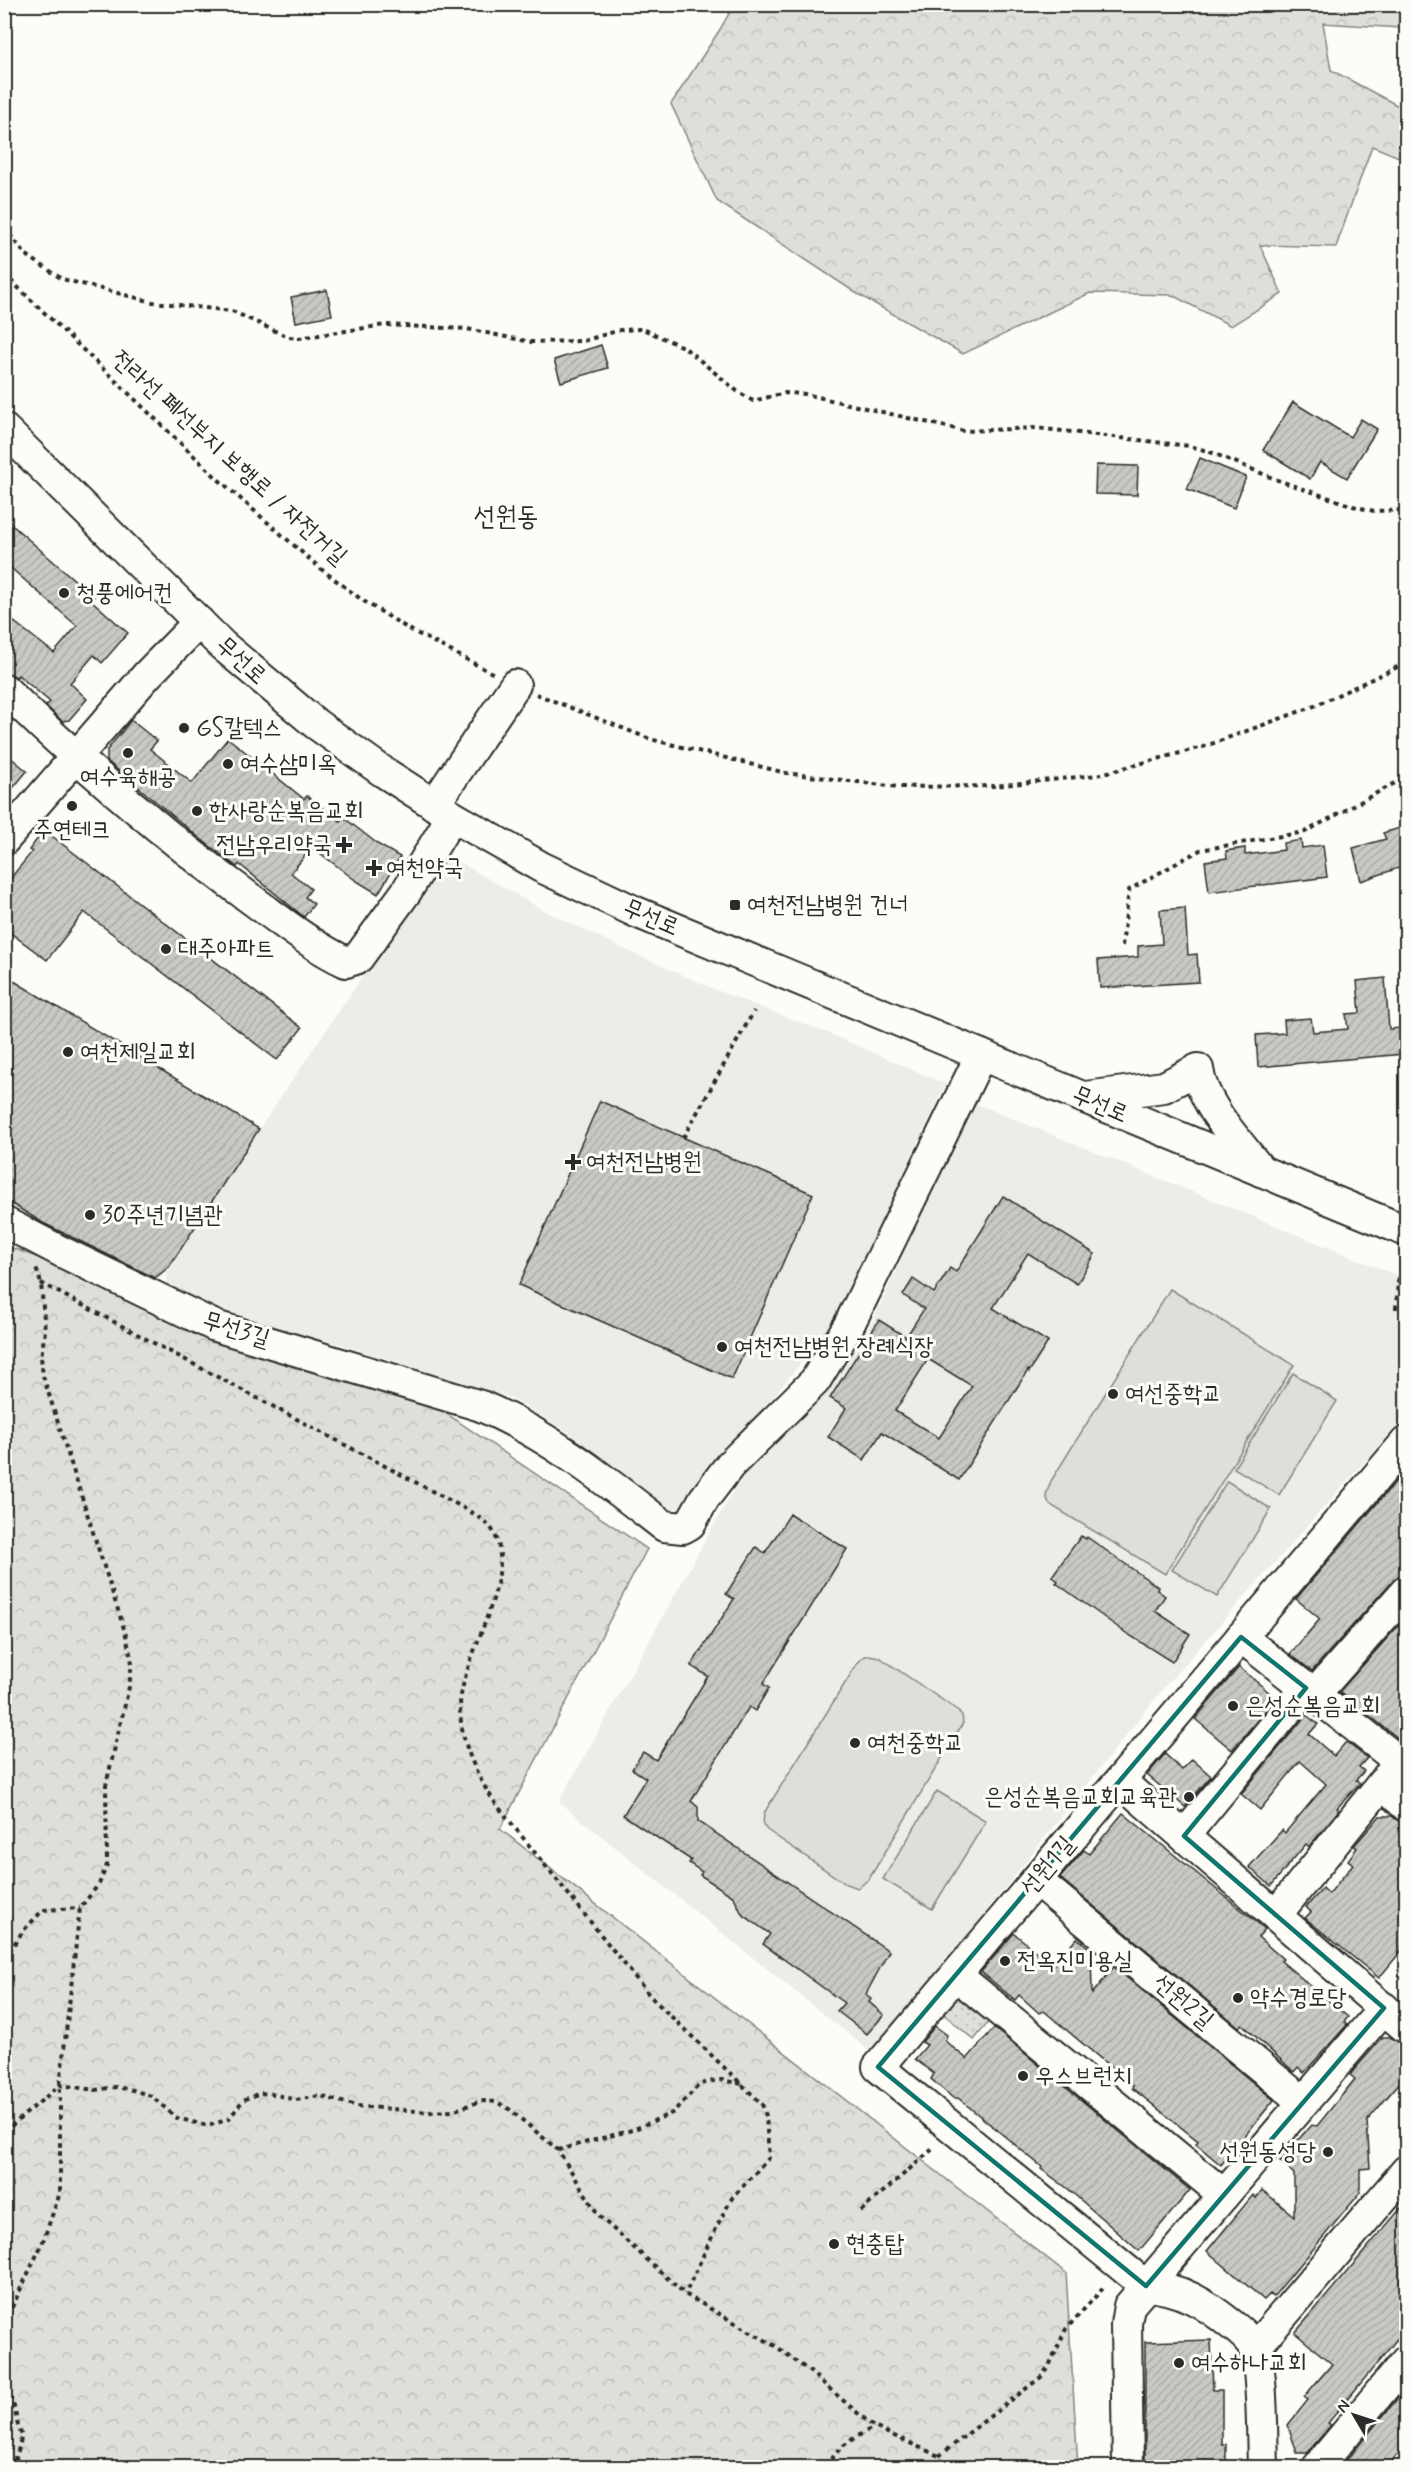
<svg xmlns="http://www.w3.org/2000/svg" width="1411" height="2472" viewBox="0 0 1411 2472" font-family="Mynerve,'Poor Story',sans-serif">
<defs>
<pattern id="forest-crowns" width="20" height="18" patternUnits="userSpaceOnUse" patternTransform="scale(1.5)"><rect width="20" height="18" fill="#dfdeda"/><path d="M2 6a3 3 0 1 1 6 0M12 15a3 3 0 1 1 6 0" fill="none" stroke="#c0bfbb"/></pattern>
<pattern id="park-dots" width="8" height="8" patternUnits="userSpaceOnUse" patternTransform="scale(1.5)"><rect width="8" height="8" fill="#dfdeda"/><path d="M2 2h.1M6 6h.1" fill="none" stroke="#c0bfbb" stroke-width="1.8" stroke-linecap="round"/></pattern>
<pattern id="building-hatch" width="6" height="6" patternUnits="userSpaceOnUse" patternTransform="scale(1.5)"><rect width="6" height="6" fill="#c9c8c4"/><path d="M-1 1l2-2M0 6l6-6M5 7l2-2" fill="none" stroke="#adaca9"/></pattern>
</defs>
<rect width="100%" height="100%" fill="#fdfcf7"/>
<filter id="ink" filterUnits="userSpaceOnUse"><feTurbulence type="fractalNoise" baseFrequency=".0167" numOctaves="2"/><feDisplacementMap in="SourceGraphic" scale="12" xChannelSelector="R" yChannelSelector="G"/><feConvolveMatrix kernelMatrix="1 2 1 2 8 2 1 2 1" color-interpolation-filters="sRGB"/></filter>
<g filter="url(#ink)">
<g fill="#edece8">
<polygon points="445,854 541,909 628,951 716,990 830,1034 946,1084 829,1329 682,1507 667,1510 569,1433 511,1398 340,1344 238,1319 176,1292 166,1282 169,1267 214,1196"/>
<polygon points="974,1103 1406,1279 1406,1415 1166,1685 873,2054 559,1802 738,1482 766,1448 840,1372 859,1344 873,1320"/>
</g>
<g fill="url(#forest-crowns)" stroke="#858482" stroke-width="1.5">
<polygon points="734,5 1406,5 1406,26 1401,28 1323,23 1331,70 1406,110 1406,160 1372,146 1336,247 1260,245 1282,294 1231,326 1172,295 1090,293 963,354 856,293 717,201 671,104 719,31"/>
<polygon points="4,1245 432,1404 647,1549 500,1829 1066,2273 1078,2467 5,2467"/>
</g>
<polygon fill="url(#park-dots)" stroke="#858482" stroke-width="1.5" points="959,1995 992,2018 974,2040 940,2011 952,1999"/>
<g fill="#dfdeda" stroke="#858482" stroke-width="1.5">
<polygon points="1170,1289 1294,1365 1165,1574 1049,1504 1046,1495 1051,1481"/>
<polygon points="1293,1373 1337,1401 1279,1495 1234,1468"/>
<polygon points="1227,1481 1271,1509 1217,1597 1172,1570"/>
<polygon points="869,1655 879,1657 957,1710 962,1715 963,1723 869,1879 858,1888 846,1884 767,1830 763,1825 764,1813 857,1664 863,1657"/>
<polygon points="937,1791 986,1821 932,1909 883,1879"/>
</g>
<g fill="url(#building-hatch)" stroke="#2b2b2b" stroke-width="1.5" fill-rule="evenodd">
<polygon points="327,290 332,315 296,322 291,297"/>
<polygon points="601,345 608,368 561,382 554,360"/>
<polygon points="1293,402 1350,437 1361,419 1377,429 1347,478 1320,462 1310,479 1263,450"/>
<polygon points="1200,458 1246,477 1234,508 1187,489"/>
<polygon points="1096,465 1138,466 1137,495 1095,494"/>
<polygon points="4,518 94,597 91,600 128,633 102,663 94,655 70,683 87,699 69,720 62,721 46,706 50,702 18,675 17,677 4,672 4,614 54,653 77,626 4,562"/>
<polygon points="131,720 157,741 150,749 192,783 228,738 304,799 307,796 340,821 343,817 379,845 400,857 378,894 355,880 312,847 291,873 311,889 305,897 314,904 304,917 239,864 237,867 197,836 107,761 107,750"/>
<polygon points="4,752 27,771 4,799"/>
<polygon points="1407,826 1407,865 1361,881 1353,848 1386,839 1383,833"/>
<polygon points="44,830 302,1028 277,1060 84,912 47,960 4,928 4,886 32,852 29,850"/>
<polygon points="1301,840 1302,848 1323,845 1327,877 1209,892 1205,861 1227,858 1226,851 1245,848 1245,855 1284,850 1283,843"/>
<polygon points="1185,908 1188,955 1197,954 1199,982 1100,988 1098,960 1138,957 1138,946 1162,944 1160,910"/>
<polygon points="4,975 259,1129 169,1267 155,1278 43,1223 4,1199"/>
<polygon points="1385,978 1389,1029 1401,1028 1404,1054 1258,1067 1256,1035 1285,1033 1284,1020 1311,1018 1313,1032 1348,1029 1346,1014 1360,1013 1357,981"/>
<polygon points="600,1101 813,1194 732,1379 519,1285"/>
<path d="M 1003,1196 L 1095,1254 L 1077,1284 L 1028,1253 L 993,1308 L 1048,1342 L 1029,1372 L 1028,1370 L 959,1480 L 882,1432 L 864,1460 L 828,1437 L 846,1408 L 830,1398 L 879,1320 L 906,1337 L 924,1309 L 903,1295 L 913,1279 L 934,1293 L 950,1268 L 956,1272 ZM 928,1359 L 972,1386 L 939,1438 L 895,1411 Z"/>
<polygon points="1407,1468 1407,1574 1400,1575 1393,1580 1312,1671 1290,1654 1320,1619 1296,1599"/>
<polygon points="790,1514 847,1549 763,1684 769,1688 755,1711 749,1707 691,1801 698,1807 698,1821 889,1951 866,1994 871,1999 869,2002 884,2015 867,2034 837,2011 844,2003 763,1944 770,1934 742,1914 734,1897 700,1875 702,1872 689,1863 691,1860 623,1815 646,1778 632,1769 643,1752 656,1760 708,1676 691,1666 734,1599 726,1594 756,1547 765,1553"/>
<polygon points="1081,1536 1086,1539 1087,1537 1158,1587 1157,1590 1165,1596 1155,1611 1190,1634 1172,1662 1126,1633 1056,1583 1058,1581 1052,1576"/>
<polygon points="1407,1616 1407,1727 1398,1738 1339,1692"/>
<polygon points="1239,1667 1276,1698 1232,1750 1195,1719"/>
<polygon points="1306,1715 1318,1724 1309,1734 1334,1756 1346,1742 1367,1758 1359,1767 1364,1771 1356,1780 1360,1783 1337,1808 1339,1810 1309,1847 1306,1844 1271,1886 1249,1867 1282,1830 1285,1833 1326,1784 1300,1761 1260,1810 1241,1794"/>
<polygon points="1165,1754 1182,1770 1192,1759 1211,1776 1185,1807 1147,1775"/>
<polygon points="1123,1813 1265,1929 1258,1937 1283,1959 1281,1961 1348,2017 1344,2022 1347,2025 1304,2073 1298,2067 1294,2072 1242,2024 1239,2027 1060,1878 1084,1850 1089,1854"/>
<polygon points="1380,1816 1392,1816 1407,1828 1407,1944 1379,1978 1305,1918 1311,1912 1306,1907 1323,1888 1329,1894 1353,1864 1348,1860 1357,1848 1354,1846"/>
<polygon points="1014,1933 1053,1966 1077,1938 1091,1949 1092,1994 1114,1967 1274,2100 1221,2165 1196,2144 1198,2141 1132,2088 1133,2086 1044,2011 1039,2013 1019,1995 1015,2000 981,1972"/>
<polygon points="935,2026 947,2035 945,2041 967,2059 994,2028 1190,2190 1139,2251 1067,2188 1041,2169 1042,2167 958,2098 954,2099 931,2079 934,2074 915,2059 927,2045 922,2042"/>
<polygon points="1383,2037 1390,2037 1407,2046 1407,2074 1367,2121 1370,2168 1360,2169 1360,2193 1273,2297 1270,2294 1264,2300 1207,2251 1253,2195 1256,2198 1262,2190 1294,2216 1294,2174 1280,2161 1311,2125 1317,2126 1355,2079 1350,2075 1354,2070"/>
<polygon points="1407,2201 1407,2327 1328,2423 1331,2425 1307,2453 1297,2453 1288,2425 1308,2400 1304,2397 1332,2364 1295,2333"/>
<polygon points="1211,2340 1213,2390 1222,2390 1222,2444 1226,2444 1226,2468 1145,2468 1145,2342"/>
<polygon points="1407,2387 1407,2443 1386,2468 1340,2468"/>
</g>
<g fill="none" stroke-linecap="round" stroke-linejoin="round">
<g stroke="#2b2b2b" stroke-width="34">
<g id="minor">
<polyline points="4,429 222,645 316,724 382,771 452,816 541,867 636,912 1406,1231"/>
<path d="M 4,689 C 82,765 163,835 251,899 C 281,921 312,946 346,962 L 358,958 L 406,892 L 452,816"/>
<polyline points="434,805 515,685"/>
<polyline points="4,840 147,675 199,622"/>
<path d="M 1085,1097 L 1164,1087 L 1198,1069 C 1202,1105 1240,1143 1261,1171"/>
<path d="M 4,1222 L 62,1252 L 215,1326 L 481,1406 C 549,1435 606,1481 664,1526 L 683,1528 L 690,1524 L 704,1499 L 730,1465 L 815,1381 L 849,1325 L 981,1055"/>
<polyline points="1241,1637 1400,1762"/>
<polyline points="1314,1695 1406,1591"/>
<polyline points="1120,1781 1406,2028"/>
<polyline points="1382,1784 1406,1806"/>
<polyline points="1184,1836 1306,1688"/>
<polyline points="1036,1880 1303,2102"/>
<polyline points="1276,1915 1406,1754"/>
<polyline points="956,1975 1224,2195"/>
<polyline points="1254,2349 1406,2171"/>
<polyline points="1128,2468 1126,2324 1129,2306 1384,2008"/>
<path d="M 1263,2468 C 1262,2442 1263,2368 1254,2348 C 1250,2339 1240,2331 1232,2325 C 1206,2304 1181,2288 1146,2286 L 878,2067 L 1406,1442"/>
<polyline points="1317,2468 1406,2361"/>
</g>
</g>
<g stroke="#2b2b2b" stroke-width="4" stroke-dasharray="4.5 4.5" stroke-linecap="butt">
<polyline points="4,227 25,254 62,279 153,302 232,311 288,337 299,338 385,325 467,329 531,342 583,341 620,330 643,329 685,348 737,391 753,401 785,393 805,394 964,431 1037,428 1189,446 1208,451 1280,481 1353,506 1374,511 1406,510"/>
<polyline points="4,274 218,479 321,569 362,600 407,628 494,674"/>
<polyline points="536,694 650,739 786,773 897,787 994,786 1097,775 1203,747 1312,707 1406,663"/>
<polyline points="1122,946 1129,890 1200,850 1305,832 1406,777"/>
<polyline points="683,1138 754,1011"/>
<polyline points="1398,1281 1406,1285"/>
<path d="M 41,1283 L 462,1507 C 472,1513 484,1519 491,1528 C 523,1573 460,1657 460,1707 C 460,1742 477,1777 496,1804 L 650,1996 L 762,2104 L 766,2116 L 769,2158 L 732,2198 L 720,2220 L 685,2294"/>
<polyline points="1396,1309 1398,1281 1406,1261"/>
<polyline points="4,1959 23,1931 43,1910 80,1908"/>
<polyline points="4,2132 60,2085 95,2090 115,2087 133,2090 151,2096 177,2118 208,2126 229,2119 243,2100 260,2093 273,2094 296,2100 320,2096 357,2106 429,2112 452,2111 481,2101 497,2102 509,2109 558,2150 599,2216 685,2294 777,2347 809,2371 874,2427 939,2456 946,2468"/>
<polyline points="558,2150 632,2130 672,2113 699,2085 707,2082 721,2080 743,2084"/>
<polyline points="861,2211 935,2147"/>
<polyline points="4,2324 42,2244 60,2193 60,2085 80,1908 99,1884 107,1865 106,1785 129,1687 132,1663 126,1635 43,1376 41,1357 45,1331 41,1283 36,1268"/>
<path d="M 4,2389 C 19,2405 13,2420 22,2435 L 16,2458 L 18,2468"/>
<polyline points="939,2456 1041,2377 1049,2366 1066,2329 1106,2285"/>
<polyline points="4,2458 16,2458"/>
<path d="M 828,2468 C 835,2446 855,2438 874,2427"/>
</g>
<use href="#minor" stroke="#fdfcf7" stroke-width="30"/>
</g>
</g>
<path fill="none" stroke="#0f766e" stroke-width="4.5" stroke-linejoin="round" d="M 1241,1637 L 1306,1688 L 1184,1836 L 1384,2008 L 1146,2286 L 878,2067 Z"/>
<g fill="#2b2b2b" stroke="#fdfcf7" stroke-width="2">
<circle cx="64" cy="593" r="6"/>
<circle cx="184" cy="728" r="6"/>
<circle cx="128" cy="753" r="6"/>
<circle cx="228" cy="764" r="6"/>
<circle cx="72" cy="806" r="6"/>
<circle cx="197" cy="811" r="6"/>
<path d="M341 836h6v6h6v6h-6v6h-6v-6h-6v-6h6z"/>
<path d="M371 859h6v6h6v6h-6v6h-6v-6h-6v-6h6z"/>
<rect x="729" y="899" width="12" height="12" rx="3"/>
<circle cx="166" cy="949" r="6"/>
<circle cx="68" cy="1052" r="6"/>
<path d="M570 1153h6v6h6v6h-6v6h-6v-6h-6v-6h6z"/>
<circle cx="90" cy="1215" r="6"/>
<circle cx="722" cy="1347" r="6"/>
<circle cx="1113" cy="1394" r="6"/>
<circle cx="1233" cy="1706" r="6"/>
<circle cx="855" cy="1743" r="6"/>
<circle cx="1189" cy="1797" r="6"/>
<circle cx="1005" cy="1961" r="6"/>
<circle cx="1238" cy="1998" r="6"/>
<circle cx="1023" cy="2076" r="6"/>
<circle cx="1328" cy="2152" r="6"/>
<circle cx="834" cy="2244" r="6"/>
<circle cx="1179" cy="2363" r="6"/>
</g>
<g text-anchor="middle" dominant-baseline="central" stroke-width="6" stroke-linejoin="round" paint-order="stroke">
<g font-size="24" fill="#2b2b2b" stroke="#fdfcf7">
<text transform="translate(229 458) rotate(42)">전라선 폐선부지 보행로 / 자전거길</text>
<text transform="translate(241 661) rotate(42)">무선로</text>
<text transform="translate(651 918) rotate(23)">무선로</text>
<text transform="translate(1100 1105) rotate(23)">무선로</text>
<text transform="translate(236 1330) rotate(17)">무선3길</text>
<text transform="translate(1048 1866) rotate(-50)">선원1길</text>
<text transform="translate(1183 2002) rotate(40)">선원2길</text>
</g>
<g font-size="24" fill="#2b2b2b" stroke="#fdfcf7" text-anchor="start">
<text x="76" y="593">청풍에어컨</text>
<text x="196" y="728">GS칼텍스</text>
<text x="240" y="764">여수삼미옥</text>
<text x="128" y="777" text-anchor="middle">여수육해공</text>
<text x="209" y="811">한사랑순복음교회</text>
<text x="72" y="830" text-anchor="middle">주연테크</text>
<text x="332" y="845" text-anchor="end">전남우리약국</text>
<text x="386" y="868">여천약국</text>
<text x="747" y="905">여천전남병원 건너</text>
<text x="178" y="949">대주아파트</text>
<text x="80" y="1052">여천제일교회</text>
<text x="586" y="1162">여천전남병원</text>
<text x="102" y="1215">30주년기념관</text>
<text x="734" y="1347">여천전남병원 장례식장</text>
<text x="1125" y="1394">여선중학교</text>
<text x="1245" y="1706">은성순복음교회</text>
<text x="867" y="1743">여천중학교</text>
<text x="1177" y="1797" text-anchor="end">은성순복음교회교육관</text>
<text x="1017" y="1961">전옥진미용실</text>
<text x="1250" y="1998">약수경로당</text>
<text x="1035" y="2076">우스브런치</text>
<text x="1316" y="2152" text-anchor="end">선원동성당</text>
<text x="846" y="2244">현충탑</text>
<text x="1191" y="2363">여수하나교회</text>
</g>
<g font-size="27" fill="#2b2b2b" stroke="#fdfcf7">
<text x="506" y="517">선원동</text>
</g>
</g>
<rect width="1411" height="2472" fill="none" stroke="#fdfcf7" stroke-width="24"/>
<rect x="12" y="12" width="1387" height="2448" fill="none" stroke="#2b2b2b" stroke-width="2" filter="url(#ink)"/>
<g transform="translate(1354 2415) rotate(309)" stroke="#fdfcf7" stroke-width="4.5" paint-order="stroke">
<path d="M0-4.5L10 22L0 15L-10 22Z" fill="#2b2b2b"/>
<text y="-9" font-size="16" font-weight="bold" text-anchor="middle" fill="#2b2b2b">N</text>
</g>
</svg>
